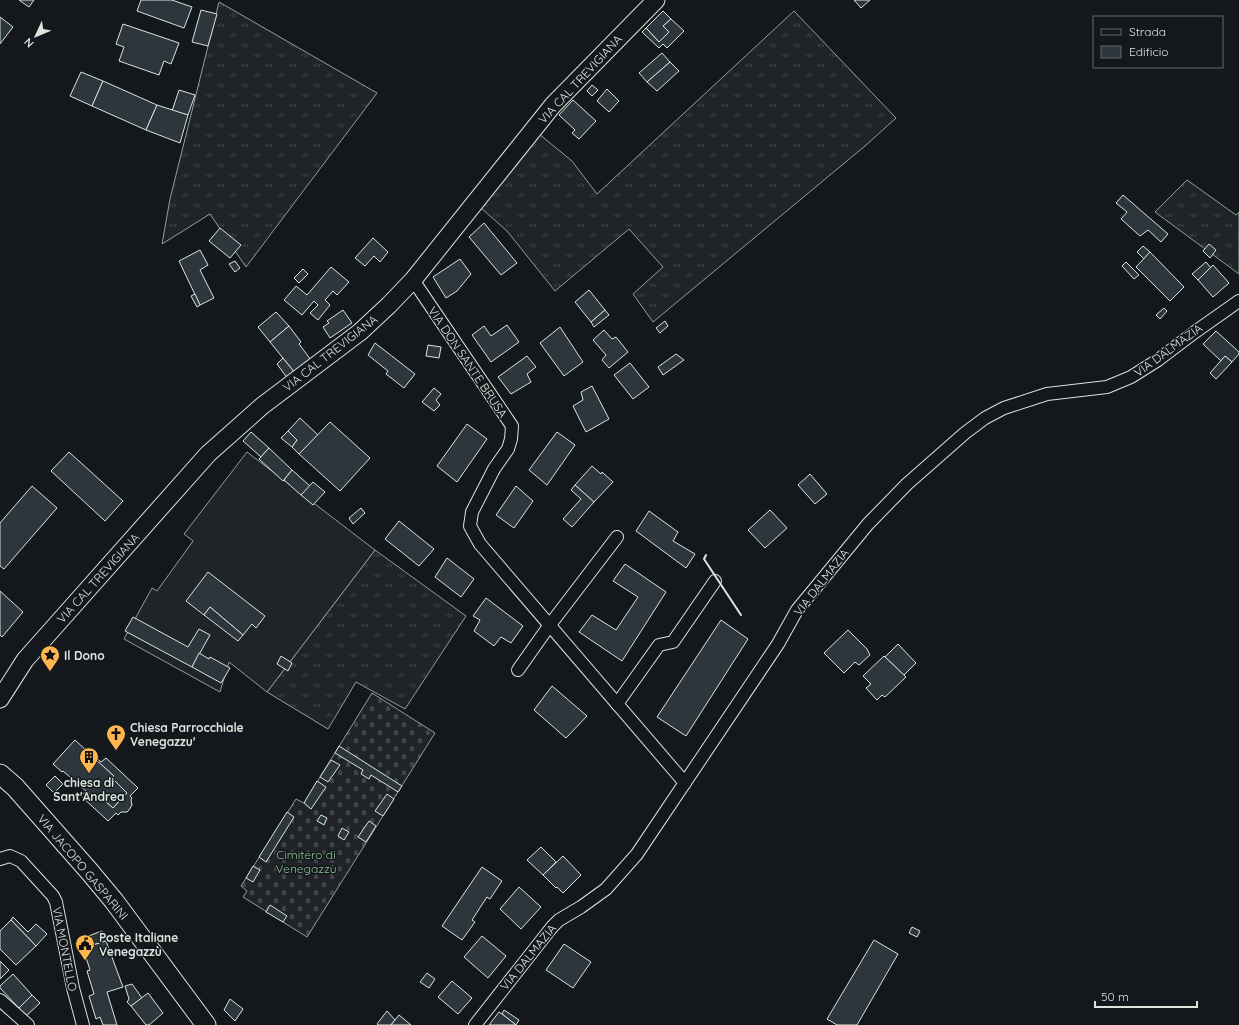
<svg xmlns="http://www.w3.org/2000/svg" width="1239" height="1025" viewBox="0 0 1239 1025" font-family="Quicksand,sans-serif">
<defs>
<pattern id="grass-tufts" width="24" height="20" patternUnits="userSpaceOnUse"><rect width="24" height="20" fill="#202428"/><path d="M3 7l-1-3M5 7V3M7 7l1-3M15 17l-1-3M17 17v-4M19 17l1-3" fill="none" stroke="#404447"/></pattern>
<pattern id="cemetery-stones" width="16" height="16" patternUnits="userSpaceOnUse"><rect width="16" height="16" fill="#202428"/><path d="M2 7V4a2 2 0 0 1 4 0v3zM10 15v-3a2 2 0 0 1 4 0v3z" fill="#404447"/></pattern>
</defs>
<rect width="100%" height="100%" fill="#14181c"/>
<g fill="url(#grass-tufts)" stroke="#939e99">
<polygon points="219,2 377,93 246,267 210,214 162,244 170,199"/>
<polygon points="794,11 896,118 865,146 653,322 633,294 663,267 629,229 555,291 507,231 480,207 539,134 572,161 597,194"/>
<polygon points="1187,180 1236,215 1239,212 1239,274 1155,212"/>
<polygon points="375,550 466,616 405,709 356,682 328,729 267,692"/>
</g>
<polygon fill="url(#cemetery-stones)" stroke="#939e99" points="372,693 435,733 307,937 243,897 247,891 241,886 296,799 304,803"/>
<polygon fill="#202428" stroke="#939e99" points="247,452 375,550 267,692 229,662 220,692 124,639 152,588 157,591 193,541 184,534"/>
<g fill="#2c363c" stroke="#d8e6dc">
<polygon points="19,0 34,0 29,7"/>
<polygon points="141,0 172,0 192,7 184,28 137,11"/>
<polygon points="854,0 870,0 861,8"/>
<polygon points="201,10 217,14 208,46 192,42"/>
<polygon points="663,11 671,19 663,26 669,32 659,42 646,28"/>
<polygon points="0,17 13,27 0,44"/>
<polygon points="671,19 684,31 667,48 663,44 659,48 642,32 646,28 659,42 669,32 663,26"/>
<polygon points="123,24 179,43 171,64 164,61 159,75 119,61 124,47 116,44"/>
<polygon points="662,53 670,62 647,82 639,73"/>
<polygon points="670,62 679,71 657,91 647,82"/>
<polygon points="81,72 103,81 92,106 70,96"/>
<polygon points="103,81 157,105 146,130 92,106"/>
<polygon points="592,85 598,90 592,96 587,91"/>
<polygon points="607,89 619,101 609,112 597,101"/>
<polygon points="179,90 195,95 188,115 172,111"/>
<polygon points="573,100 596,121 579,139 572,133 575,130 559,115"/>
<polygon points="157,105 188,115 180,143 146,130"/>
<polygon points="1123,195 1168,234 1161,242 1148,230 1140,236 1121,219 1127,212 1116,203"/>
<polygon points="484,223 517,263 501,275 469,237"/>
<polygon points="220,228 241,245 230,258 209,241"/>
<polygon points="373,238 388,252 380,262 374,256 365,266 355,258"/>
<polygon points="1209,244 1216,250 1210,258 1203,251"/>
<polygon points="1143,246 1150,252 1144,259 1137,252"/>
<polygon points="200,250 208,265 200,270 214,298 200,305 179,261"/>
<polygon points="1150,252 1184,287 1170,301 1136,267"/>
<polygon points="460,259 471,274 457,291 446,298 433,277"/>
<polygon points="235,261 240,268 235,272 229,264"/>
<polygon points="1126,262 1139,275 1134,279 1122,266"/>
<polygon points="1206,262 1211,268 1198,280 1192,274"/>
<polygon points="1213,265 1229,283 1213,297 1198,280"/>
<polygon points="331,267 349,282 337,295 333,291 325,300 330,305 318,320 310,313 318,305 314,301 302,315 284,300 296,286 307,295"/>
<polygon points="303,269 308,274 299,283 294,278"/>
<polygon points="589,290 605,310 591,322 575,302"/>
<polygon points="195,294 200,305 197,307 191,296"/>
<polygon points="1164,308 1167,311 1160,319 1156,315"/>
<polygon points="343,310 352,323 330,338 323,327 329,323 327,321"/>
<polygon points="605,310 609,315 594,327 591,322"/>
<polygon points="276,312 289,326 270,342 258,327"/>
<polygon points="665,321 668,326 660,333 656,328"/>
<polygon points="507,325 519,342 491,362 472,335 484,326 491,336"/>
<polygon points="289,326 301,342 299,344 311,360 295,373 270,342"/>
<polygon points="560,327 583,362 564,376 540,343"/>
<polygon points="604,330 612,339 616,337 628,352 609,368 602,360 606,355 593,340"/>
<polygon points="1216,331 1239,352 1239,354 1232,362 1225,356 1221,361 1203,344"/>
<polygon points="375,343 415,374 404,388 386,374 388,371 368,355"/>
<polygon points="428,345 441,347 439,358 426,356"/>
<polygon points="676,354 684,360 663,375 658,367"/>
<polygon points="527,356 536,367 527,374 531,382 511,394 498,377"/>
<polygon points="1225,356 1232,362 1216,379 1210,373"/>
<polygon points="283,358 295,373 288,379 277,364"/>
<polygon points="630,363 649,387 633,399 614,375"/>
<polygon points="592,386 609,419 586,432 573,406 583,400 581,392"/>
<polygon points="434,388 441,394 436,400 440,405 434,411 422,402"/>
<polygon points="300,418 318,435 299,454 292,447 297,440 288,431"/>
<polygon points="330,422 370,458 340,491 299,454"/>
<polygon points="467,424 487,439 457,482 437,466"/>
<polygon points="288,431 297,440 292,447 281,438"/>
<polygon points="251,432 269,448 261,457 243,441"/>
<polygon points="557,432 575,445 547,485 529,470"/>
<polygon points="269,448 292,470 283,481 259,459"/>
<polygon points="69,452 123,501 105,521 51,471"/>
<polygon points="592,466 601,474 602,472 613,482 594,502 575,485"/>
<polygon points="292,470 310,486 301,495 284,480"/>
<polygon points="810,474 827,494 815,504 798,485"/>
<polygon points="313,482 325,492 313,505 301,495"/>
<polygon points="575,485 594,502 572,527 563,519 581,499 571,490"/>
<polygon points="32,486 57,508 4,569 0,566 0,523"/>
<polygon points="516,486 533,501 514,528 496,515"/>
<polygon points="361,508 365,513 353,524 349,518"/>
<polygon points="770,510 787,528 765,548 748,530"/>
<polygon points="649,511 678,532 673,541 695,554 686,568 636,531"/>
<polygon points="399,521 434,549 419,566 385,539"/>
<polygon points="447,558 474,579 461,597 435,577"/>
<polygon points="625,564 666,592 622,661 579,632 592,615 616,630 638,597 613,581"/>
<polygon points="208,572 265,616 256,628 252,624 243,635 210,607 204,615 186,601"/>
<polygon points="0,591 23,612 2,637 0,635"/>
<polygon points="486,598 523,626 511,643 501,637 494,646 474,631 480,620 473,616"/>
<polygon points="210,607 243,635 238,641 204,615"/>
<polygon points="133,617 188,647 199,629 210,635 192,667 125,631"/>
<polygon points="721,620 748,639 686,736 657,717"/>
<polygon points="848,630 867,649 870,655 859,665 855,662 844,673 824,653"/>
<polygon points="898,644 916,663 904,675 885,657"/>
<polygon points="199,653 209,659 210,657 230,668 221,683 192,667"/>
<polygon points="281,656 292,663 288,671 277,664"/>
<polygon points="884,656 906,677 885,697 882,695 877,700 866,688 871,684 863,676"/>
<polygon points="552,686 587,716 566,738 534,710"/>
<polygon points="75,740 114,776 112,778 127,793 113,808 98,795 94,798 63,771 62,772 53,764"/>
<polygon points="339,746 402,786 398,792 371,775 369,779 361,774 363,770 335,753"/>
<polygon points="86,748 101,762 106,758 138,788 130,796 132,798 131,800 132,805 129,810 127,812 121,812 118,815 116,813 108,821 81,796 86,791 94,798 98,795 113,808 127,793 112,778 114,776 84,749"/>
<polygon points="331,760 340,765 328,782 320,777"/>
<polygon points="55,776 63,784 54,793 46,785"/>
<polygon points="317,781 326,787 311,809 304,803"/>
<polygon points="387,794 394,799 383,816 375,811"/>
<polygon points="287,812 294,817 266,862 259,857"/>
<polygon points="321,815 327,818 324,825 317,821"/>
<polygon points="369,821 376,826 366,842 358,837"/>
<polygon points="342,828 349,832 344,840 338,836"/>
<polygon points="541,847 556,862 543,875 527,860"/>
<polygon points="563,856 581,875 563,893 557,887 556,888 543,875"/>
<polygon points="253,866 260,870 253,882 246,878"/>
<polygon points="482,867 502,881 490,899 487,897 472,920 475,922 462,940 442,926"/>
<polygon points="519,887 541,907 521,929 500,909"/>
<polygon points="270,905 287,916 283,922 266,912"/>
<polygon points="13,917 28,932 36,924 47,934 36,946 11,920"/>
<polygon points="11,920 36,946 16,965 0,949 0,931"/>
<polygon points="912,927 920,931 917,937 909,933"/>
<polygon points="102,931 106,941 83,948 80,939"/>
<polygon points="482,936 506,956 488,978 464,957"/>
<polygon points="874,940 898,954 857,1025 837,1025 827,1019"/>
<polygon points="106,941 123,987 107,992 117,1025 103,1025 100,1017 96,1019 89,996 94,994 87,971 90,970 83,948"/>
<polygon points="564,944 591,962 573,988 546,970"/>
<polygon points="0,961 9,970 0,979"/>
<polygon points="427,973 435,979 429,988 420,982"/>
<polygon points="13,974 32,995 19,1008 0,988 0,986"/>
<polygon points="452,981 472,998 458,1014 438,997"/>
<polygon points="132,984 142,998 131,1006 127,1002 129,999 125,986"/>
<polygon points="148,993 163,1013 149,1025 146,1025 131,1006"/>
<polygon points="32,995 40,1003 26,1016 19,1008"/>
<polygon points="230,999 243,1009 235,1021 224,1010"/>
<polygon points="504,1010 519,1020 516,1025 502,1014"/>
<polygon points="387,1011 395,1020 391,1025 378,1025 377,1024"/>
<polygon points="499,1012 502,1014 516,1025 489,1025"/>
<polygon points="399,1015 411,1025 391,1025"/>
</g>
<g fill="none" stroke-linecap="round" stroke-linejoin="round">
<g stroke="#d8e6dc" stroke-width="14">
<g id="street">
<polyline points="413,280 512,426 511,439 508,449 494,469 472,512 470,526 480,544 685,783"/>
<polyline points="518,670 549,626 617,537"/>
<polyline points="617,704 659,645 673,642 715,581"/>
<polyline points="0,859 10,856 21,861 53,896 56,902 73,988 83,1025"/>
<polyline points="0,1000 28,1025"/>
<polyline points="475,1025 552,927 559,920 581,907 606,889 637,854 778,644 797,610 868,524 907,484 965,433 985,418 1004,408 1047,394 1107,387 1131,377 1158,360 1195,332 1239,301"/>
</g>
</g>
<g stroke="#d8e6dc" stroke-width="19">
<polyline id="secondary" points="0,699 25,660 208,454 262,406 360,332 389,305 413,280 553,105 656,0"/>
</g>
<g stroke="#d8e6dc" stroke-width="21">
<polyline id="primary" points="0,774 15,787 89,871 114,901 206,1025"/>
</g>
<use href="#street" stroke="#14181c" stroke-width="12"/>
<use href="#secondary" stroke="#14181c" stroke-width="17"/>
<use href="#primary" stroke="#14181c" stroke-width="19"/>
<polyline stroke="#d8e6dc" stroke-width="2" points="706,555 704,559 741,615"/>
</g>
<defs>
<g id="sight-pin" transform="scale(1)"><path d="M0 17L-7.5 6A9.5 9.5 0 1 1 7.5 6Z" fill="#ffb74d" stroke="#14181c"/><path d="M0-6L1.8-2.2L6-1.7L2.9 1.2L3.7 5.4L0 3.3L-3.7 5.4L-2.9 1.2L-6-1.7L-1.8-2.2Z" fill="#111"/></g>
<g id="church-pin" transform="scale(1)"><path d="M0 17L-7.5 6A9.5 9.5 0 1 1 7.5 6Z" fill="#ffb74d" stroke="#14181c"/><path d="M-1.2-6h2.4v3.5h3.3v2.4h-3.3V6h-2.4V-.1h-3.3v-2.4h3.3Z" fill="#111"/></g>
<g id="building-pin" transform="scale(1)"><path d="M0 17L-7.5 6A9.5 9.5 0 1 1 7.5 6Z" fill="#ffb74d" stroke="#14181c"/><path d="M-4-6H4V6H1V3H-1V6H-4ZM-2.5-4.3h1.7v1.8h-1.7ZM.8-4.3h1.7v1.8H.8ZM-2.5-1h1.7V.8h-1.7ZM.8-1h1.7V.8H.8Z" fill="#111"/></g>
<g id="civic-pin" transform="scale(1)"><path d="M0 17L-7.5 6A9.5 9.5 0 1 1 7.5 6Z" fill="#ffb74d" stroke="#14181c"/><path d="M-.6-6.5H3V-4.5H.6V-3L4-1V1h2V6H-6V1h2V-1L-.6-3ZM-1.2 2.5V6h2.4V2.5Z" fill="#111"/></g>
</defs>
<g fill-rule="evenodd">
<use href="#sight-pin" x="50" y="655"/>
<use href="#church-pin" x="116" y="734"/>
<use href="#building-pin" x="89" y="757"/>
<use href="#civic-pin" x="85" y="944"/>
</g>
<g text-anchor="middle" dominant-baseline="central" stroke-width="3" stroke-linejoin="round" paint-order="stroke">
<g font-size="12" fill="#d8e6dc" stroke="#14181c">
<text transform="translate(580 79) rotate(-47)">VIA CAL TREVIGIANA</text>
<text transform="translate(1168 350) rotate(-36)">VIA DALMAZIA</text>
<text transform="translate(330 353) rotate(-38)">VIA CAL TREVIGIANA</text>
<text transform="translate(468 362) rotate(56)">VIA DON SANTE BRUSA</text>
<text transform="translate(98 578) rotate(-48)">VIA CAL TREVIGIANA</text>
<text transform="translate(821 582) rotate(-52)">VIA DALMAZIA</text>
<text transform="translate(83 867) rotate(50)">VIA JACOPO GASPARINI</text>
<text transform="translate(65 949) rotate(79)">VIA MONTELLO</text>
<text transform="translate(528 957) rotate(-51)">VIA DALMAZIA</text>
</g>
<g font-size="12" font-weight="bold" fill="#d8e6dc" stroke="#14181c" text-anchor="start">
<text x="64" y="655">Il Dono</text>
<text x="130" y="727">Chiesa Parrocchiale<tspan x="130" dy="14">Venegazzu'</tspan></text>
<text x="89" y="782" text-anchor="middle">chiesa di<tspan x="89" dy="14">Sant'Andrea</tspan></text>
<text x="99" y="937">Poste Italiane<tspan x="99" dy="14">Venegazzù</tspan></text>
</g>
<g font-size="12" fill="#8ac095" stroke="#14181c">
<text x="306" y="854">Cimitero di<tspan x="306" dy="14">Venegazzù</tspan></text>
</g>
</g>
<rect x="1093" y="16" width="130" height="52" fill="#14181c" stroke="#626a69"/>
<rect x="1101" y="29" width="20" height="6" fill="#14181c" stroke="#626a69"/>
<text x="1129" y="36" font-size="12" fill="#d8e6dc">Strada</text>
<rect x="1101" y="46" width="20" height="12" fill="#2c363c" stroke="#626a69"/>
<text x="1129" y="56" font-size="12" fill="#d8e6dc">Edificio</text>
<g transform="translate(36 36) rotate(226)" stroke="#14181c" stroke-width="3" paint-order="stroke">
<path d="M0-3L7 15L0 10L-7 15Z" fill="#d8e6dc"/>
<text y="-6" font-size="11" font-weight="bold" text-anchor="middle" fill="#d8e6dc">N</text>
</g>
<path d="M1095 1001v6h102v-6" fill="none" stroke="#d8e6dc" stroke-width="2"/>
<text x="1101" y="1001" font-size="12" fill="#d8e6dc" stroke="#14181c" stroke-width="3" paint-order="stroke">50 m</text>
</svg>
